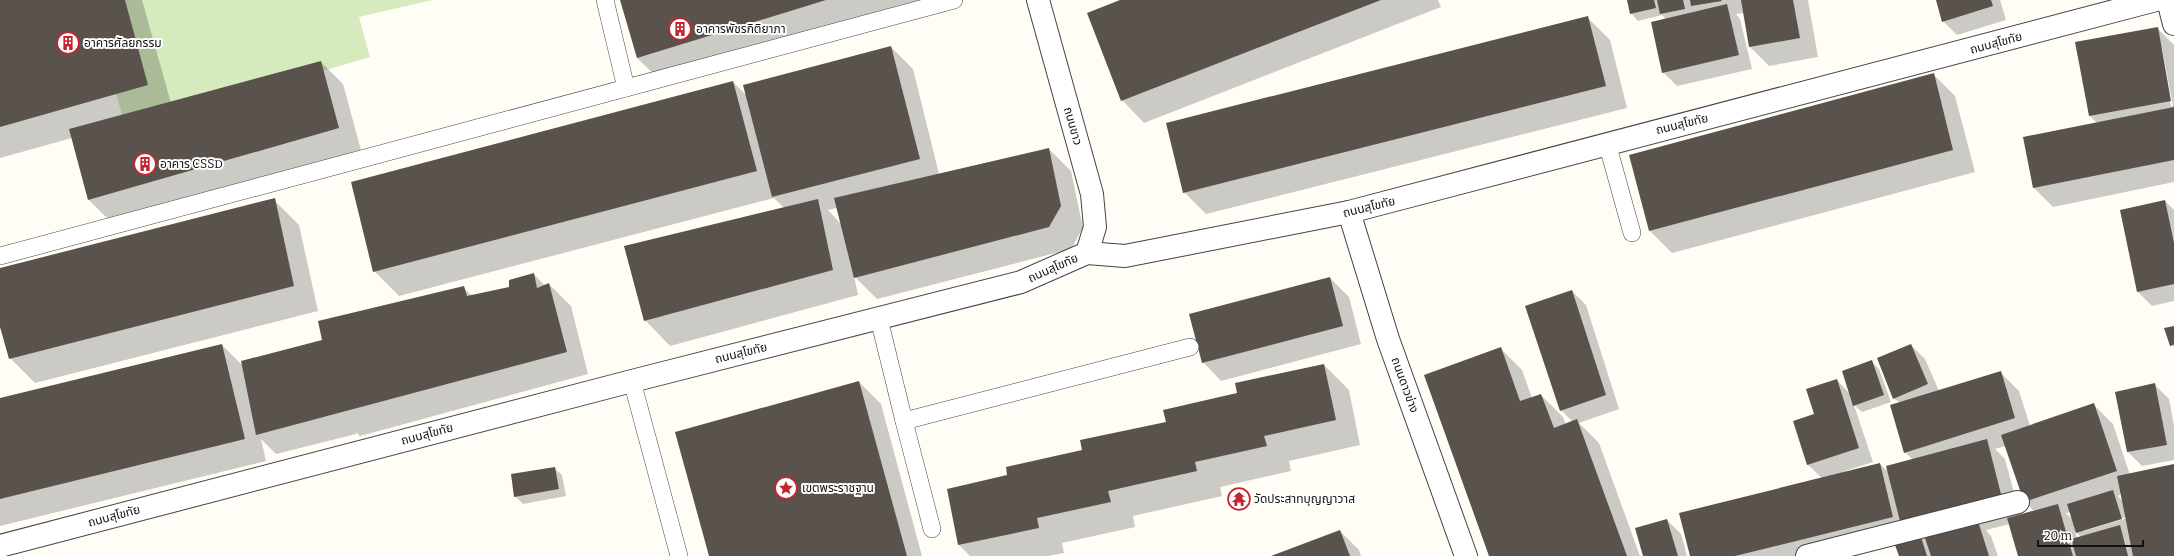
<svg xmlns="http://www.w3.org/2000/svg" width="2174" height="556" viewBox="0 0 2174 556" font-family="Bitter,'Noto Sans Thai',serif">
<rect width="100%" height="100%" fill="#fffdf5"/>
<polygon fill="#d5ebbd" points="90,0 432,0 359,17 370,57 126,129"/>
<g fill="#0003" fill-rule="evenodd">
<polygon points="0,0 142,0 171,103 321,62 343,84 361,150 110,221 88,199 72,138 0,158"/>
<polygon points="621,0 934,0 663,83 637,58"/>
<polygon points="1123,0 1438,0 1441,7 1144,123 1122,100"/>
<polygon points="1628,0 1808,0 1818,57 1769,66 1750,47 1744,13 1736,14 1740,19 1752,69 1677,86 1663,72 1666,19 1662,15 1638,21 1631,13"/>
<polygon points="1937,0 2000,0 2006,20 1957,35 1943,21"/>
<polygon points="1588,18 1610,40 1627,108 1206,214 1184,192"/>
<path d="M 2157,28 L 2174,45 L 2174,182 L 2053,207 L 2034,188 L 2024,138 L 2097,123 L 2090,116 ZM 2160,48 L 2162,48 L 2173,106 L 2171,106 Z"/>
<path d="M 891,47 L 913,69 L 939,174 L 1049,149 L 1071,171 L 1083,228 L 1071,249 L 877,299 L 854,276 L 858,295 L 670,346 L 645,320 L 784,208 L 774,198 L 399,296 L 374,271 L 733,82 L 747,96 ZM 837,208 L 841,224 L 828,210 Z"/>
<polygon points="1933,74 1955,96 1975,172 1672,253 1650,231"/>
<polygon points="274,200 299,225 318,311 35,383 10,358 0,323 0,269"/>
<polygon points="2165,201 2174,210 2174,301 2152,306 2138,292"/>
<polygon points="534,274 545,286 549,284 571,306 588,374 360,436 356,432 356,434 276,454 261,439 266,461 0,526 0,399 222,345 243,366 323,341 463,287 472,296 510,288"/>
<polygon points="1330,278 1349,297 1361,344 1221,381 1203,362"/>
<polygon points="1572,291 1586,305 1619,409 1579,423 1599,443 1640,556 1490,556 1500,348 1522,370 1532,398 1541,395 1563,417 1566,425 1573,422 1561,410"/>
<path d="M 1911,345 L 1925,359 L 1939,391 L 2000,372 L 2019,391 L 2030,426 L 2094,405 L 2113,424 L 2130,475 L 2174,465 L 2174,556 L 2019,556 L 2010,524 L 1986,530 L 1991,536 L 1998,556 L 1900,556 L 1915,540 L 1830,556 L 1691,556 L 1822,478 L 1808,465 L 1815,415 L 1837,380 L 1850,394 L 1872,362 L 1879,369 L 1891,402 L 1862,412 L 1854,405 L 1873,462 L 1845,471 L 1845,472 L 1880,464 L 1889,473 L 1913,460 L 1905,452 L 1900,403 L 1894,398 ZM 2006,446 L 2025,502 L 2034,511 L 2020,515 L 2005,459 L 1995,449 ZM 2121,494 L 2123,501 L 2118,496 ZM 2071,512 L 2073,520 L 2066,513 ZM 2126,517 L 2127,518 L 2084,531 L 2084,529 ZM 2075,531 L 2081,537 L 2077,538 Z"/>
<polygon points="1324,365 1349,390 1360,445 1289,461 1291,471 1220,487 1222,496 1133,516 1135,527 1062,543 1064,553 1048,556 970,556 959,545 1008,476 1167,422 1239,394"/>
<polygon points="859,382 881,404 922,556 710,556"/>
<polygon points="2155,385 2169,399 2174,426 2174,460 2142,466 2128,452 2117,392"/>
<polygon points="554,468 562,475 566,496 523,504 515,496"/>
<polygon points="1667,520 1681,534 1687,556 1644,556"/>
<polygon points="1340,531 1359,550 1361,556 1274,556"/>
</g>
<g fill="#5a524d">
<polygon points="0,0 125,0 148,85 0,127"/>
<polygon points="620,0 826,0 637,58"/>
<polygon points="1120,0 1381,0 1121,101 1087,13"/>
<polygon points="1627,0 1654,0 1656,8 1630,14"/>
<polygon points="1657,0 1683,0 1685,9 1660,14"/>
<polygon points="1690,0 1721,0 1722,1 1691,6"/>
<polygon points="1741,0 1793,0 1800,38 1749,47"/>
<polygon points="1936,0 1991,0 1993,6 1942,22"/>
<polygon points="1727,4 1739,55 1662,73 1651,22"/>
<polygon points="1588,16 1606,86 1183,193 1166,123"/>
<polygon points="2158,27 2171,101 2089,116 2075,42"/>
<polygon points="891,46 920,159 772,197 743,85"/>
<polygon points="321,61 339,128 88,200 69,129"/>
<polygon points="1934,73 1953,150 1649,231 1629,155"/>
<polygon points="733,81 757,171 373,272 351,182"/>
<polygon points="2174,107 2174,160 2033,188 2023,137"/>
<polygon points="1049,148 1061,206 1049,227 854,278 834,198"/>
<polygon points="275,198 294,286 9,359 0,327 0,268"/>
<polygon points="818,199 833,270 644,321 624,246"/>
<polygon points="2165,200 2174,243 2174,284 2137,292 2120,210"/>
<polygon points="534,273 537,288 549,283 567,352 256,435 241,361 322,340 318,321 464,286 467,296 509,287 509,280"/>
<polygon points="1330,277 1343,326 1202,363 1189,314"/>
<polygon points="1572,290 1606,395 1560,411 1525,306"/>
<polygon points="2174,326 2174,345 2170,346 2164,328"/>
<polygon points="222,344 245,439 0,499 0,398"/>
<polygon points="1911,344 1928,384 1893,399 1877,358"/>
<polygon points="1501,347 1520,401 1541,394 1554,428 1577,419 1627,556 1489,556 1424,375"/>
<polygon points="1872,360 1884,395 1853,406 1842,371"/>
<polygon points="1324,364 1336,420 1264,436 1267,446 1195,462 1197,471 1108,491 1111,502 1037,518 1039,528 958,545 947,489 1007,475 1006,467 1082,450 1080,440 1166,422 1163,410 1237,393 1235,383"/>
<polygon points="2001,371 2015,418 1904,453 1890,405"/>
<polygon points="1837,379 1859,448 1807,465 1793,421 1814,414 1806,389"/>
<polygon points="859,381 907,556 709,556 675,432"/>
<polygon points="2155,383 2167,445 2127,452 2115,392"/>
<polygon points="2094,403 2117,471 2024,502 2001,435"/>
<polygon points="1987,439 2003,502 1902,529 1886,466"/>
<polygon points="1880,463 1893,517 1735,556 1690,556 1679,513"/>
<polygon points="2174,464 2174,556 2133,556 2117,476"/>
<polygon points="555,467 559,489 514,497 511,474"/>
<polygon points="2113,490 2122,519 2076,533 2067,504"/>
<polygon points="2058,504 2073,556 2018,556 2007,518"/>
<polygon points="1667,519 1678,556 1643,556 1635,528"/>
<polygon points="1978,521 1989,556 1931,556 1925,538"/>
<polygon points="2120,525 2128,556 2076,556 2071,539"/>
<polygon points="1340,530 1350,556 1271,556"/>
<polygon points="1921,537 1927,556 1899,556 1895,545"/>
</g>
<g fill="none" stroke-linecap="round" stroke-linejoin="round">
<g stroke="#444" stroke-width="18">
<g id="service">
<polyline points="605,0 626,88"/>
<polyline points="1607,143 1632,233"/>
<polyline points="0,256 954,0"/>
<polyline points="879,319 904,421 1190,347"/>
<polyline points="632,381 679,556"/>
<polyline points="904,421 932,529"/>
</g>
</g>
<g stroke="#444" stroke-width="24">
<g id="minor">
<polyline points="2168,0 2174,24"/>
<polyline points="1349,212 1388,339 1466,556"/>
<polyline points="1087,253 1125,256 1349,212 2156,0"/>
<polyline points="1807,556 2018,502"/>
</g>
</g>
<g stroke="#444" stroke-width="24">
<polyline id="tertiary" points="0,546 632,381 1021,282 1087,253 1095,227 1092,194 1038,0"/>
</g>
<use href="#service" stroke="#fff" stroke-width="17"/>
<use href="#minor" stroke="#fff" stroke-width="22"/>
<use href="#tertiary" stroke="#fff" stroke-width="22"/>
</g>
<defs>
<g id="building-ring" transform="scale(1.15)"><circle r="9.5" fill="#fff" stroke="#c4262e" stroke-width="1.5"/><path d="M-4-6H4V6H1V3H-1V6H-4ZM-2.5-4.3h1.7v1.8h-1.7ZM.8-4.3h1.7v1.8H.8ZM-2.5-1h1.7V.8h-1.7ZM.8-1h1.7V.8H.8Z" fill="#c4262e"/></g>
<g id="sight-ring" transform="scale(1.15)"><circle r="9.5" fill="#fff" stroke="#c4262e" stroke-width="1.5"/><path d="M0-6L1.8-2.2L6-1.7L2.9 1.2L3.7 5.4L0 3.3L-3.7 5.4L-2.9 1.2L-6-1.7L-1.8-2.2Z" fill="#c4262e"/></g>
<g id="temple-ring" transform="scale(1.15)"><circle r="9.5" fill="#fff" stroke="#c4262e" stroke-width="1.5"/><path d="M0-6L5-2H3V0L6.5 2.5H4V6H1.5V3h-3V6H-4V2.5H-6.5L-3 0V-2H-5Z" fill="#c4262e"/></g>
</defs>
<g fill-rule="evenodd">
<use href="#building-ring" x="680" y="29"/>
<use href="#building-ring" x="68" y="43"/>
<use href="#building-ring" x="145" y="164"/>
<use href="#sight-ring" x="786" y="488"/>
<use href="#temple-ring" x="1239" y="499"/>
</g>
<g text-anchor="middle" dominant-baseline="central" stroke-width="4" stroke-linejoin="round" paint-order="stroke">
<g font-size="12" fill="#111" stroke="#fff" text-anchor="start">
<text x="696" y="29">อาคารพัชรกิติยาภา</text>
<text x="84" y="43">อาคารศัลยกรรม</text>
<text x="160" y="164">อาคาร CSSD</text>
<text x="802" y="488">เขตพระราชฐาน</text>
<text x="1254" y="499">วัดประสาทบุญญาวาส</text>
</g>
<g font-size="12" fill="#111" stroke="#fff">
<text transform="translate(1996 43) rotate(-15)">ถนนสุโขทัย</text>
<text transform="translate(1682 124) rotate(-14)">ถนนสุโขทัย</text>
<text transform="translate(1073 126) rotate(74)">ถนนขาว</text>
<text transform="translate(1369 207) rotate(-14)">ถนนสุโขทัย</text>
<text transform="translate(1053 268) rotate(-24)">ถนนสุโขทัย</text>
<text transform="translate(741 353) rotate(-14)">ถนนสุโขทัย</text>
<text transform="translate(1405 385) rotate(70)">ถนนดาวข่าง</text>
<text transform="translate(427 434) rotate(-15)">ถนนสุโขทัย</text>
<text transform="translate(114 516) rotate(-15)">ถนนสุโขทัย</text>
</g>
</g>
<path d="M2038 540v6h105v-6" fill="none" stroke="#111111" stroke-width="2"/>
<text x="2044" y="540" font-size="12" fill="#111111" stroke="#ffffff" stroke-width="3" paint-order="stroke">20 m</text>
</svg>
